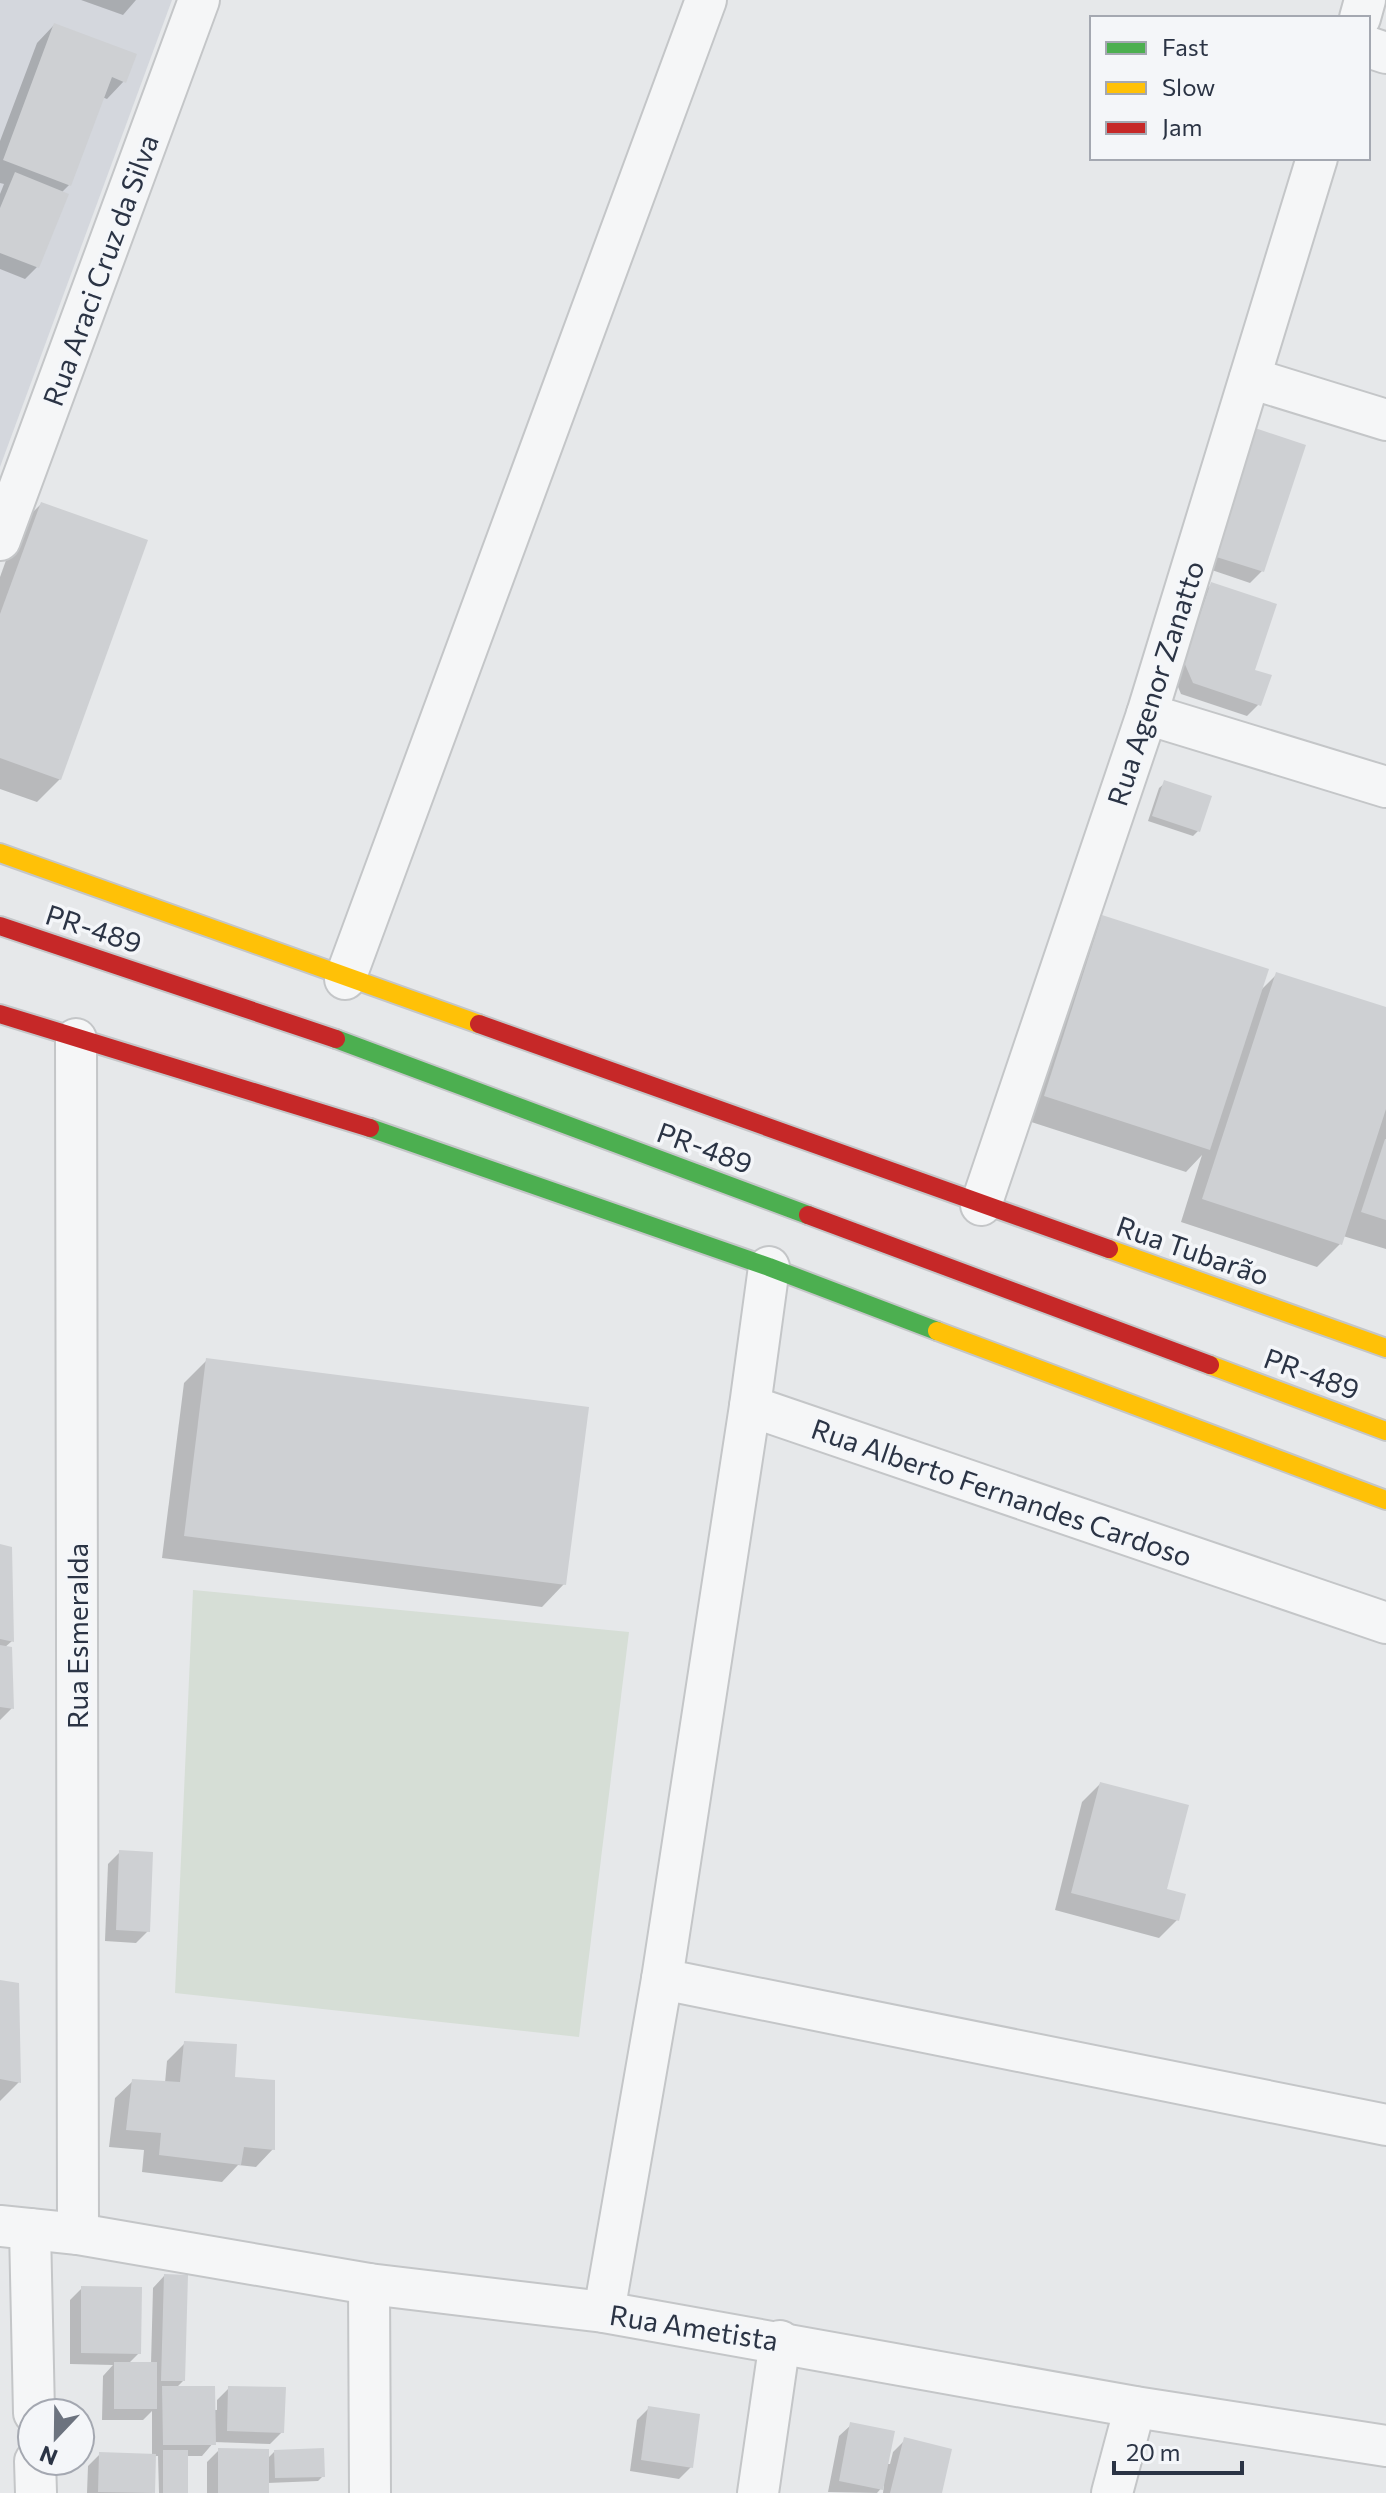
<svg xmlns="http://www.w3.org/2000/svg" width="1386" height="2493" viewBox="0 0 1386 2493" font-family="Commissioner,sans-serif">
<rect width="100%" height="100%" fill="#e6e8ea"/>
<polygon fill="#d4d7dd" points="0,0 172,0 0,467"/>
<polygon fill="#d6ded6" points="193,1590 629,1632 579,2037 175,1993"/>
<g fill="#0003">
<polygon points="81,0 136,0 123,15"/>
<polygon points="54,25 124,81 107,99 102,97 70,184 61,193 37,267 25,279 0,269 0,194 4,184 0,183 0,141 37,43"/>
<polygon points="1241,441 1262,571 1250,583 1200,566"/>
<polygon points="41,504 60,779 37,802 0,789 0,577 18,527"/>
<polygon points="1212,584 1259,704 1247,716 1181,694 1173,675 1200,596"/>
<polygon points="1165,783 1198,831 1193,836 1148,821 1159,788"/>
<polygon points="1103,917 1260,991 1277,974 1386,1009 1386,1249 1343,1236 1340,1244 1317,1267 1181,1222 1202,1155 1186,1172 1022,1119 1080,940"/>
<polygon points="207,1360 564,1584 542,1607 162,1558 184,1383"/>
<polygon points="0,1546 12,1641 4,1648 12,1708 0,1720"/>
<polygon points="1100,1784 1164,1890 1177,1920 1159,1938 1055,1910 1082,1802"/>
<polygon points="120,1852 148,1931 136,1943 105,1941 108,1864"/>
<polygon points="0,1982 19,2082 0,2101"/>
<polygon points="185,2043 273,2149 256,2167 238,2165 222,2182 142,2172 144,2150 109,2147 115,2098 133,2081 165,2083 167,2061"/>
<polygon points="164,2276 183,2381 176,2388 213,2410 217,2410 217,2400 229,2388 282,2432 270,2444 214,2442 202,2456 186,2456 186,2493 159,2493 158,2456 154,2456 152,2493 87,2493 88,2466 100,2454 152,2456 152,2411 143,2420 102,2420 103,2376 113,2365 70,2364 70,2300 82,2288 139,2353 128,2364 151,2364 153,2288"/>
<polygon points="649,2408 691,2467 679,2479 630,2471 637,2420"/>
<polygon points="851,2425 886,2464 890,2464 893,2452 905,2440 940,2493 883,2493 884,2485 877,2493 828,2492 839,2436"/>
<polygon points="219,2450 267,2459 274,2452 323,2476 318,2481 267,2483 267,2493 207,2493 207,2462"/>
</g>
<g fill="#ced0d3">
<polygon points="54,23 137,54 126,83 112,77 71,186 3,160"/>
<polygon points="15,172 69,194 39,268 0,253 0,208"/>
<polygon points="1252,427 1306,445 1264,572 1210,555"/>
<polygon points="41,502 148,540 61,780 0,758 0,614"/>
<polygon points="1211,582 1277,604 1255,670 1272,675 1261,706 1193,683 1184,662"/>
<polygon points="1164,780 1212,796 1200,832 1152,816"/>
<polygon points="1102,915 1269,969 1210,1150 1044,1096"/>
<polygon points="1276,972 1386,1007 1386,1109 1342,1245 1202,1199"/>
<polygon points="1385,1139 1386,1139 1386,1220 1361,1212"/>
<polygon points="206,1358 589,1407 566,1585 184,1536"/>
<polygon points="0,1544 12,1547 14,1642 0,1639"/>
<polygon points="0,1645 12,1647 14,1709 0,1707"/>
<polygon points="1100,1782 1189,1805 1167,1889 1186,1894 1179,1921 1071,1893"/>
<polygon points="119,1850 153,1852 150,1932 116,1930"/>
<polygon points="0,1980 19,1983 21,2083 0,2079"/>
<polygon points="184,2041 237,2044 235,2077 275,2080 275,2150 244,2147 241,2165 159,2155 161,2133 126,2130 132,2079 180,2082"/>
<polygon points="164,2274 188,2275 185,2381 161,2381"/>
<polygon points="81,2286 142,2287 141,2354 81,2353"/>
<rect x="114" y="2362" width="43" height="47"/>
<polygon points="162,2386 215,2386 216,2445 163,2445"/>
<polygon points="228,2386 286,2387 284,2433 227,2431"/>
<polygon points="648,2406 700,2414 693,2468 641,2460"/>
<polygon points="850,2422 895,2431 883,2490 839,2481"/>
<polygon points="904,2437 952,2449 942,2493 890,2493"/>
<polygon points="218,2448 269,2449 269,2493 218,2493"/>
<polygon points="324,2448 325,2477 275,2478 274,2450"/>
<rect x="163" y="2450" width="25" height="43"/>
<polygon points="99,2452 156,2454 155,2493 98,2492"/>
</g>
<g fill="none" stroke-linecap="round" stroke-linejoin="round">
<g stroke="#c4c6c8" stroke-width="44">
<g id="street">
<polyline points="1360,18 1365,0"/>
<polyline points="1368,47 1386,53"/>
<polyline points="1250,378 1386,420"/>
<polyline points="0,540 199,0"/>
<polyline points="1147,714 1386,787"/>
<polyline points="345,979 706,0"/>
<polyline points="76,1039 78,2234"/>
<polyline points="981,1205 1147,714 1317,158"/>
<polyline points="769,1267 750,1406 1386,1623"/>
<polyline points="662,1979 1386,2125"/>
<polyline points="0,2226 78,2234 369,2284 604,2312 1135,2407 1386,2446"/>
<polyline points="30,2229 34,2413"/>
<polyline points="369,2284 370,2493"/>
<polyline points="604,2312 662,1979 750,1406"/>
<polyline points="35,2461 36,2493"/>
<polyline points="758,2493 780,2341"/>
<polyline points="1112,2493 1135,2407"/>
</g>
</g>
<g stroke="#c4c6c8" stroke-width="22">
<g id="fast">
<polyline points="336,1039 808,1215"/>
<polyline points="370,1128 769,1267 937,1331"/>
</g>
</g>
<g stroke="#c4c6c8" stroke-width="22">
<g id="slow">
<polyline points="0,853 479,1024"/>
<polyline points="1109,1249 1386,1348"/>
<polyline points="937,1331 1386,1500"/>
<polyline points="1210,1365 1386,1431"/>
</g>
</g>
<g stroke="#c4c6c8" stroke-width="22">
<g id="jam">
<polyline points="0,926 336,1039"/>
<polyline points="0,1014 370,1128"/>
<polyline points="479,1024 1109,1249"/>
<polyline points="808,1215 1210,1365"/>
</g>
</g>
<use href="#street" stroke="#f5f6f7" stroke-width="40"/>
<use href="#fast" stroke="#4caf50" stroke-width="18"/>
<use href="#slow" stroke="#ffc107" stroke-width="18"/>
<use href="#jam" stroke="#c62828" stroke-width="18"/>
</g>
<g text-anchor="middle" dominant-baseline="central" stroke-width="7" stroke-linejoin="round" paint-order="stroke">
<g font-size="28" fill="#2b3445" stroke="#f4f6f9">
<text transform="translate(100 270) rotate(-70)">Rua Araci Cruz da Silva</text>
<text transform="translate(1155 683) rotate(-72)">Rua Agenor Zanatto</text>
<text transform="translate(94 928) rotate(18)">PR-489</text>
<text transform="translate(705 1147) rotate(20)">PR-489</text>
<text transform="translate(1193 1250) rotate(19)">Rua Tubarão</text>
<text transform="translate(1312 1373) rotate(20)">PR-489</text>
<text transform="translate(1002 1492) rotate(19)">Rua Alberto Fernandes Cardoso</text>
<text transform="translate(77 1636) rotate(-90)">Rua Esmeralda</text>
<text transform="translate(694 2327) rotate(9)">Rua Ametista</text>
</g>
</g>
<rect x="1090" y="16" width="280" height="144" fill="#f4f6f9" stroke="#a4a8b1" stroke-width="2"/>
<rect x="1106" y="42" width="40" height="12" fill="#4caf50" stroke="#a4a8b1" stroke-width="2"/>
<text x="1162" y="56" font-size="24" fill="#2b3445">Fast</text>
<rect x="1106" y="82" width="40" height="12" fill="#ffc107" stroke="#a4a8b1" stroke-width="2"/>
<text x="1162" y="96" font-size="24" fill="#2b3445">Slow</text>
<rect x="1106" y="122" width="40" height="12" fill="#c62828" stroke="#a4a8b1" stroke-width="2"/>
<text x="1162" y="136" font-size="24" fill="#2b3445">Jam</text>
<g transform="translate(56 2437) rotate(202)"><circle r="38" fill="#f4f6f9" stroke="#a4a8b1" stroke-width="2"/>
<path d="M0-6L14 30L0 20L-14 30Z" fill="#6c737f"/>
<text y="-12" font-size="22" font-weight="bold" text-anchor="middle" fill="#2b3445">N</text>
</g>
<path d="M1114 2461v12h128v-12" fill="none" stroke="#2b3445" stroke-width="4"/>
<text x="1126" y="2461" font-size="24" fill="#2b3445" stroke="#f4f6f9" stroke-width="6" paint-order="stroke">20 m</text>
</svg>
